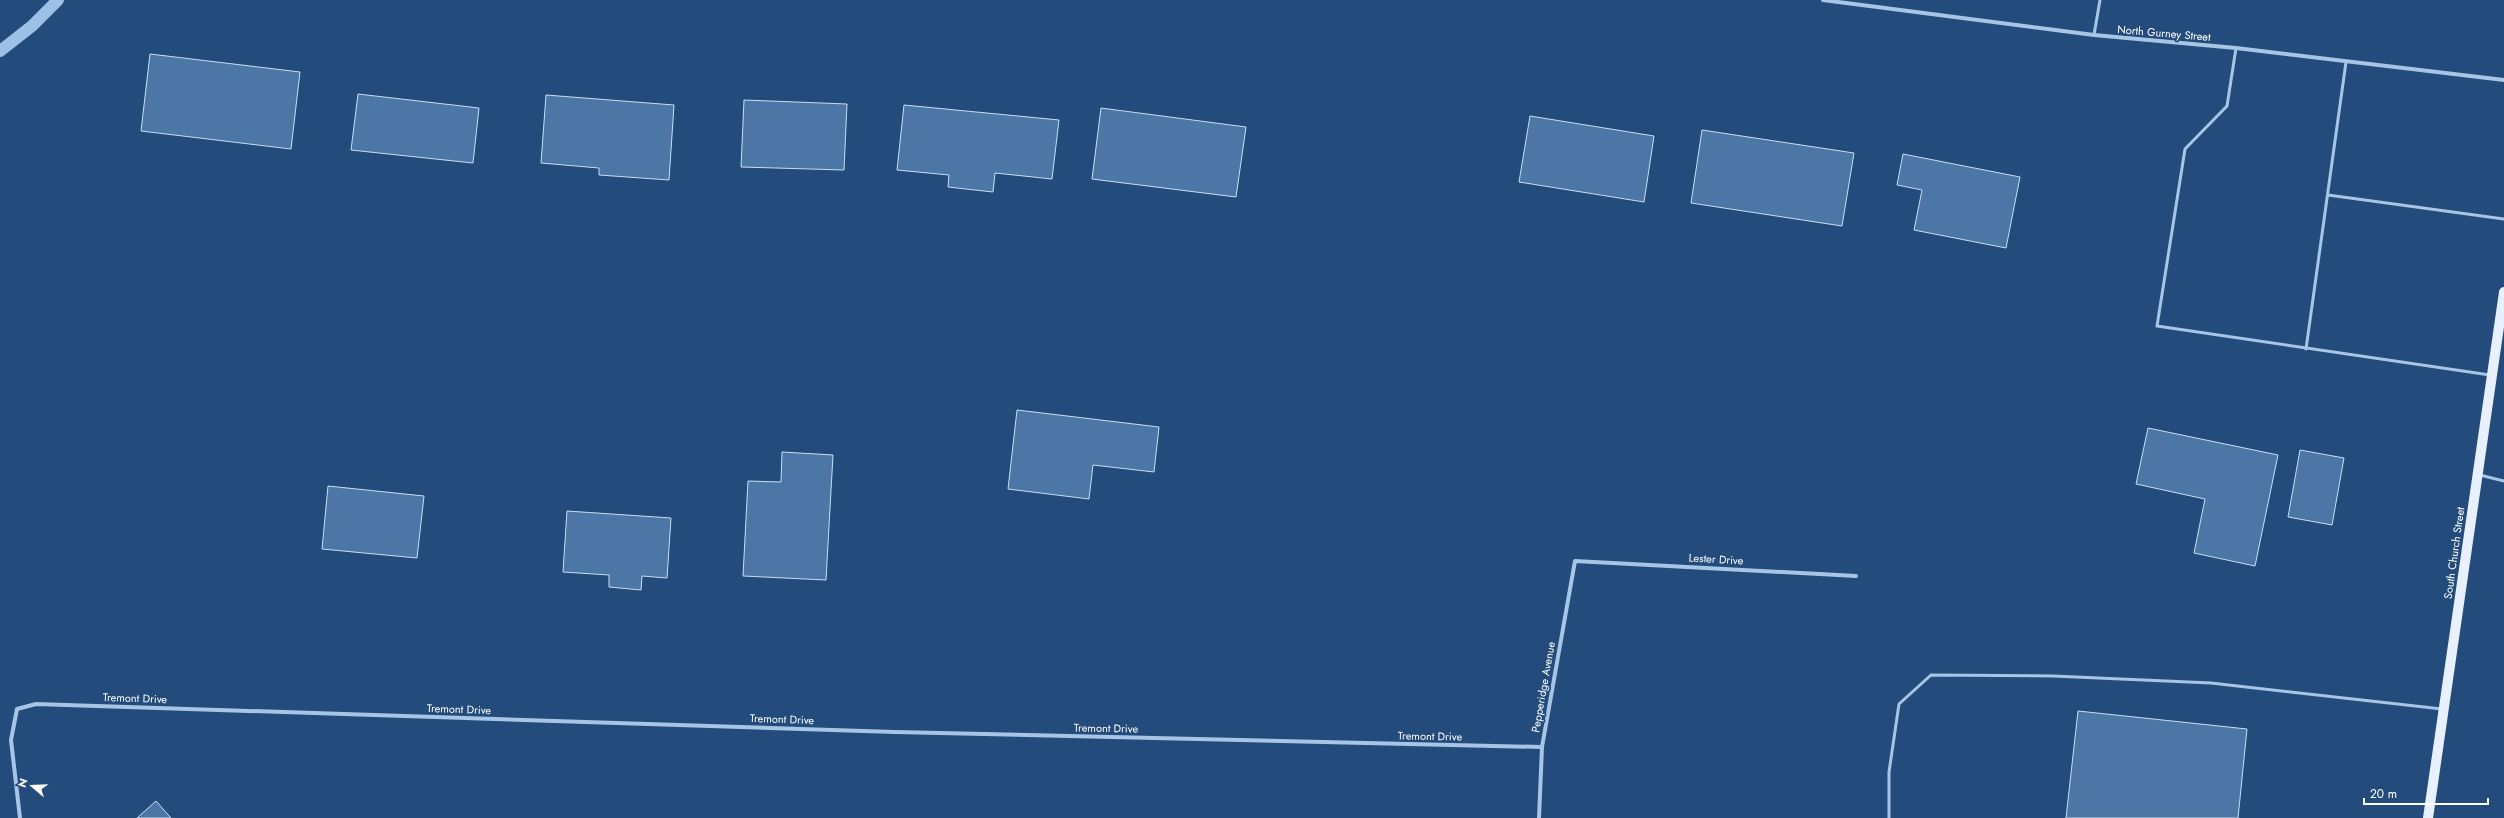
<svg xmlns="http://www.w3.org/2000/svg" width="2504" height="818" viewBox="0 0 2504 818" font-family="Jost,sans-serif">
<rect width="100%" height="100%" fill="#234c7c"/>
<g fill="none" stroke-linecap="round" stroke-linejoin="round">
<polyline stroke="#9cc0e6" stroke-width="12" points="0,51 32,26 58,0"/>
</g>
<g fill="#4c76a5" stroke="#cadef4">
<polygon points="150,54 300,72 291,149 141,131"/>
<polygon points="358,94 479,108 473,163 351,150"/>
<polygon points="546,95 674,105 669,180 599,175 599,168 541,163"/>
<polygon points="744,100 847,104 844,170 741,167"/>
<polygon points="904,105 1059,120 1052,179 995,173 993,192 948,187 949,175 897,170"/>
<polygon points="1101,108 1246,127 1236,197 1092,179"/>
<polygon points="1530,116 1654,136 1644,202 1519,182"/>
<polygon points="1702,130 1854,153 1842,226 1691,203"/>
<polygon points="1903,154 2020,177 2006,248 1914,230 1922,190 1897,185"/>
<polygon points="1017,410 1159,427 1154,472 1093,465 1089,499 1008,489"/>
<polygon points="2148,428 2278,455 2255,566 2194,553 2205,499 2136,484"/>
<polygon points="2300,450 2344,458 2332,525 2288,517"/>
<polygon points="782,452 833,455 826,580 743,576 748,481 781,482"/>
<polygon points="328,486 424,496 417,558 322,549"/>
<polygon points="567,511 671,518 667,578 642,576 641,590 609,587 609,575 563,572"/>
<polygon points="2078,711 2247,729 2238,818 2066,818"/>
<polygon points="156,801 171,818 137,818"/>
</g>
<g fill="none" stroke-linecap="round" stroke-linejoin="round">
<g stroke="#a7c5e5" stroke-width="3">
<polyline points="2094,35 2100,0"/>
<polyline points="2236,48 2227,106 2185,149 2157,326 2490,375"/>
<polyline points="2328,195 2504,219"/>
<polyline points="2306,349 2346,62"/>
<polyline points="2480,475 2504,481"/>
<polyline points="1889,818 1889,772 1899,704 1931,675 2053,676 2211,683 2442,709"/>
</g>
<g stroke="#a7c5e5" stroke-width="4">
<polyline points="1823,0 2094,35 2236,48 2504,80"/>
<polyline points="20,818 11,740 17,709 36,704 895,732 1542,747"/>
<polyline points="1539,818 1542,747 1575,561 1856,576"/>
</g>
<polyline stroke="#e8f0fd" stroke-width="10" points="2428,818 2504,292"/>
</g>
<g text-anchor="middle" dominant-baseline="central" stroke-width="3.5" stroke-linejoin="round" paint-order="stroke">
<g font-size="11" fill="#fff" stroke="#234c7c">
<text transform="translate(2164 33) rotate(5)">North Gurney Street</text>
<text transform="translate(2454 553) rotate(-82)">South Church Street</text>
<text transform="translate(1716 559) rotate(3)">Lester Drive</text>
<text transform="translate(1543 687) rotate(-80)">Pepperidge Avenue</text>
<text transform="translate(135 698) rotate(2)">Tremont Drive</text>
<text transform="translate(459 709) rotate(2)">Tremont Drive</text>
<text transform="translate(782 719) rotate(2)">Tremont Drive</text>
<text transform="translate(1106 728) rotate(1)">Tremont Drive</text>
<text transform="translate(1430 736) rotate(1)">Tremont Drive</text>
</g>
</g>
<g transform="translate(32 786) rotate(289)" stroke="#234c7c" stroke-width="3" paint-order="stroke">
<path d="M0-3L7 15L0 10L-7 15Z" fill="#ffffff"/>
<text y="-6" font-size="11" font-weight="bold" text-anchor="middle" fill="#ffffff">N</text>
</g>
<path d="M2364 798v6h124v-6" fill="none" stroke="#ffffff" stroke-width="2"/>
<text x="2370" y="798" font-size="12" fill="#ffffff" stroke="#234c7c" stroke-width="3" paint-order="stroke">20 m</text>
</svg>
